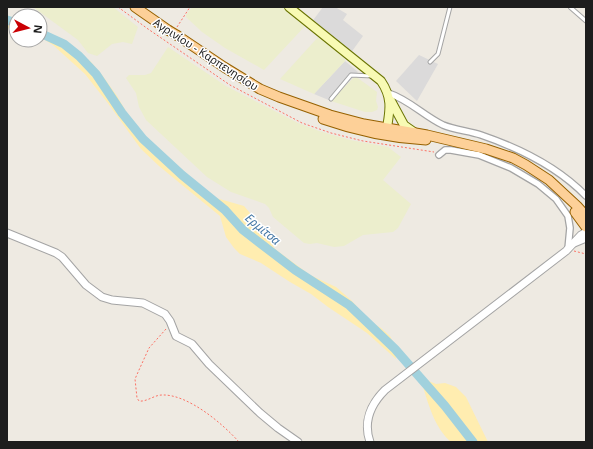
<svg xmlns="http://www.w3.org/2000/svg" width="593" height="449" viewBox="0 0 593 449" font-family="'Noto Sans',sans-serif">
<rect width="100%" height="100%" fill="#eeeae2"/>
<g fill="#dbdada">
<polygon points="323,7 335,7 347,14 343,20 363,36 350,54 311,23"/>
<polygon points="419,55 438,64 417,101 396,81"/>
<polygon points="345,61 358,72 331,101 314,94"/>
</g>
<g fill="#eceecd">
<polygon points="33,7 113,7 138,27 132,44 123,42 112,44 97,56 88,53 78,40"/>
<polygon points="192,7 286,7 307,24 264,70 225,48 202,32 186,17 186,15"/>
<polygon points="320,35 344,57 345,61 314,94 280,79"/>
<polygon points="168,47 226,86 298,123 319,131 350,140 388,147 401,157 383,180 411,204 398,228 393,232 363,235 344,246 334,247 317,243 310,244 304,243 273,217 269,208 265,204 231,192 207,177 146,120 139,107 136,93 126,78 129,75 145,75 151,73"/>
<polygon points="355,76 377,92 376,101 378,107 377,110 372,112 365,112 331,101"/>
</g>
<g fill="#ffedb0">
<polygon points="7,17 16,20 16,30 7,28"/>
<polygon points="40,28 63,40 91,62 102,75 117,96 127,113 141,132 168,160 216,198 244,206 263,228 275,249 310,275 336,287 351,300 371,322 381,328 390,336 394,344 396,359 367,333 328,307 311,294 290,282 261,263 240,254 234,248 226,237 220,216 159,166 141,149 107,102 85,74 53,45 40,37"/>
<path d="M 426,380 L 436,384 L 445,383 L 456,387 L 466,397 L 488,442 L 451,442 C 435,428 429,406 423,387 Z"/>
</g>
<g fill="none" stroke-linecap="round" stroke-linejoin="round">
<g stroke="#a1d1dd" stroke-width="9">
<polyline points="7,20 16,23"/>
<polyline points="40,33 64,44 79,56 96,74 122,113 143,139 182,175 225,210 243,230 295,270 349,305 395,349 445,406 473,442"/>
</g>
<g stroke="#a4a4a4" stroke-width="5">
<g id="service">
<polyline points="570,7 586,21"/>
<polyline points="430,62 438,54 450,7"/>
<polyline points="331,99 351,75 372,76"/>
</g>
</g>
<g stroke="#a4a4a4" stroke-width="8">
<g id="minor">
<path d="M 388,93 C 408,99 424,116 443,125 C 455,130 469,131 481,135 C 519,148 558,167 586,196"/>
<polyline points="439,155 445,150 451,150 479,155 511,168 538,184 556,199 568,216 570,228 568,249"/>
</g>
</g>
<g stroke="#a4a4a4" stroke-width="9">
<g id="tertiary">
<polyline points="7,233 56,253 62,257 86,285 102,297 112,300 143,303 165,314 170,321 176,336 192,344 209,364 260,413 278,428 298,442"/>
<polyline points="574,243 586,238"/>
<path d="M 370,442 C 363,422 371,404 385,390 L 566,251 L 581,235 L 586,232"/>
</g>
</g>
<g stroke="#6b7503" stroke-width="10">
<g id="secondary">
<path d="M 289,7 L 381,81 C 394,100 389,113 386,134"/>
<polyline points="391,101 404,125 414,132"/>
</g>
</g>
<g stroke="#966100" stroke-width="11">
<g id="primary">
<polyline points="135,7 168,30"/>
<polyline points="178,36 224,67 260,89 279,97 330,115 364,124 427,135 486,149 513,158 526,165 549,180 577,206 586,216"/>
<path d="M 323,119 C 357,131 391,138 426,140"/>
<polyline points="575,212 586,227"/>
</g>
</g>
<g stroke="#fc7265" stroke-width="1" stroke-dasharray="2 2" stroke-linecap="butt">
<polyline points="118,7 148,29 230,85 302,123 331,133 363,141 434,152"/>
<polyline points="177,27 190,7"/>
<polyline points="574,251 586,254"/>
<path d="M 166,329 L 149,348 L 139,370 L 135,379 L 137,398 L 139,401 C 147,402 154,395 162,395 C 188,394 223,424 239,442"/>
</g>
<use href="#service" stroke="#fff" stroke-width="3"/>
<use href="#minor" stroke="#fff" stroke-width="5.5"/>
<use href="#tertiary" stroke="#fff" stroke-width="7"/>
<use href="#secondary" stroke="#f8fab4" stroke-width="8"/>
<use href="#primary" stroke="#fdd098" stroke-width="9"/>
<g stroke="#966100" stroke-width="11" stroke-linecap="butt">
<polyline id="primary-bridge" points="168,30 178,36"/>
</g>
<use href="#primary-bridge" stroke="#fdd098" stroke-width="9"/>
</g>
<g text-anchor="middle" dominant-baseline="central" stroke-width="3" stroke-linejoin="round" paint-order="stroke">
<g font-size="11" fill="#1d1d1d" stroke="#fff">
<text transform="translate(206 54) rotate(33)">Αγρινίου - Καρπενησίου</text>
</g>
<g font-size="12" font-style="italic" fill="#4578a6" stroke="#fff">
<text transform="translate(263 229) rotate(40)">Ερμίτσα</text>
</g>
</g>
<rect width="593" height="449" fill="none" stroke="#1d1d1d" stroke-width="16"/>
<g transform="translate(28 28) rotate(97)"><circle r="19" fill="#ffffff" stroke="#a5a5a5"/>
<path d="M0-3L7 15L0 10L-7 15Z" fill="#ca0004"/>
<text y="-6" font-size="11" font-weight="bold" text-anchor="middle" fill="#1d1d1d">N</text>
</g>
</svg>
